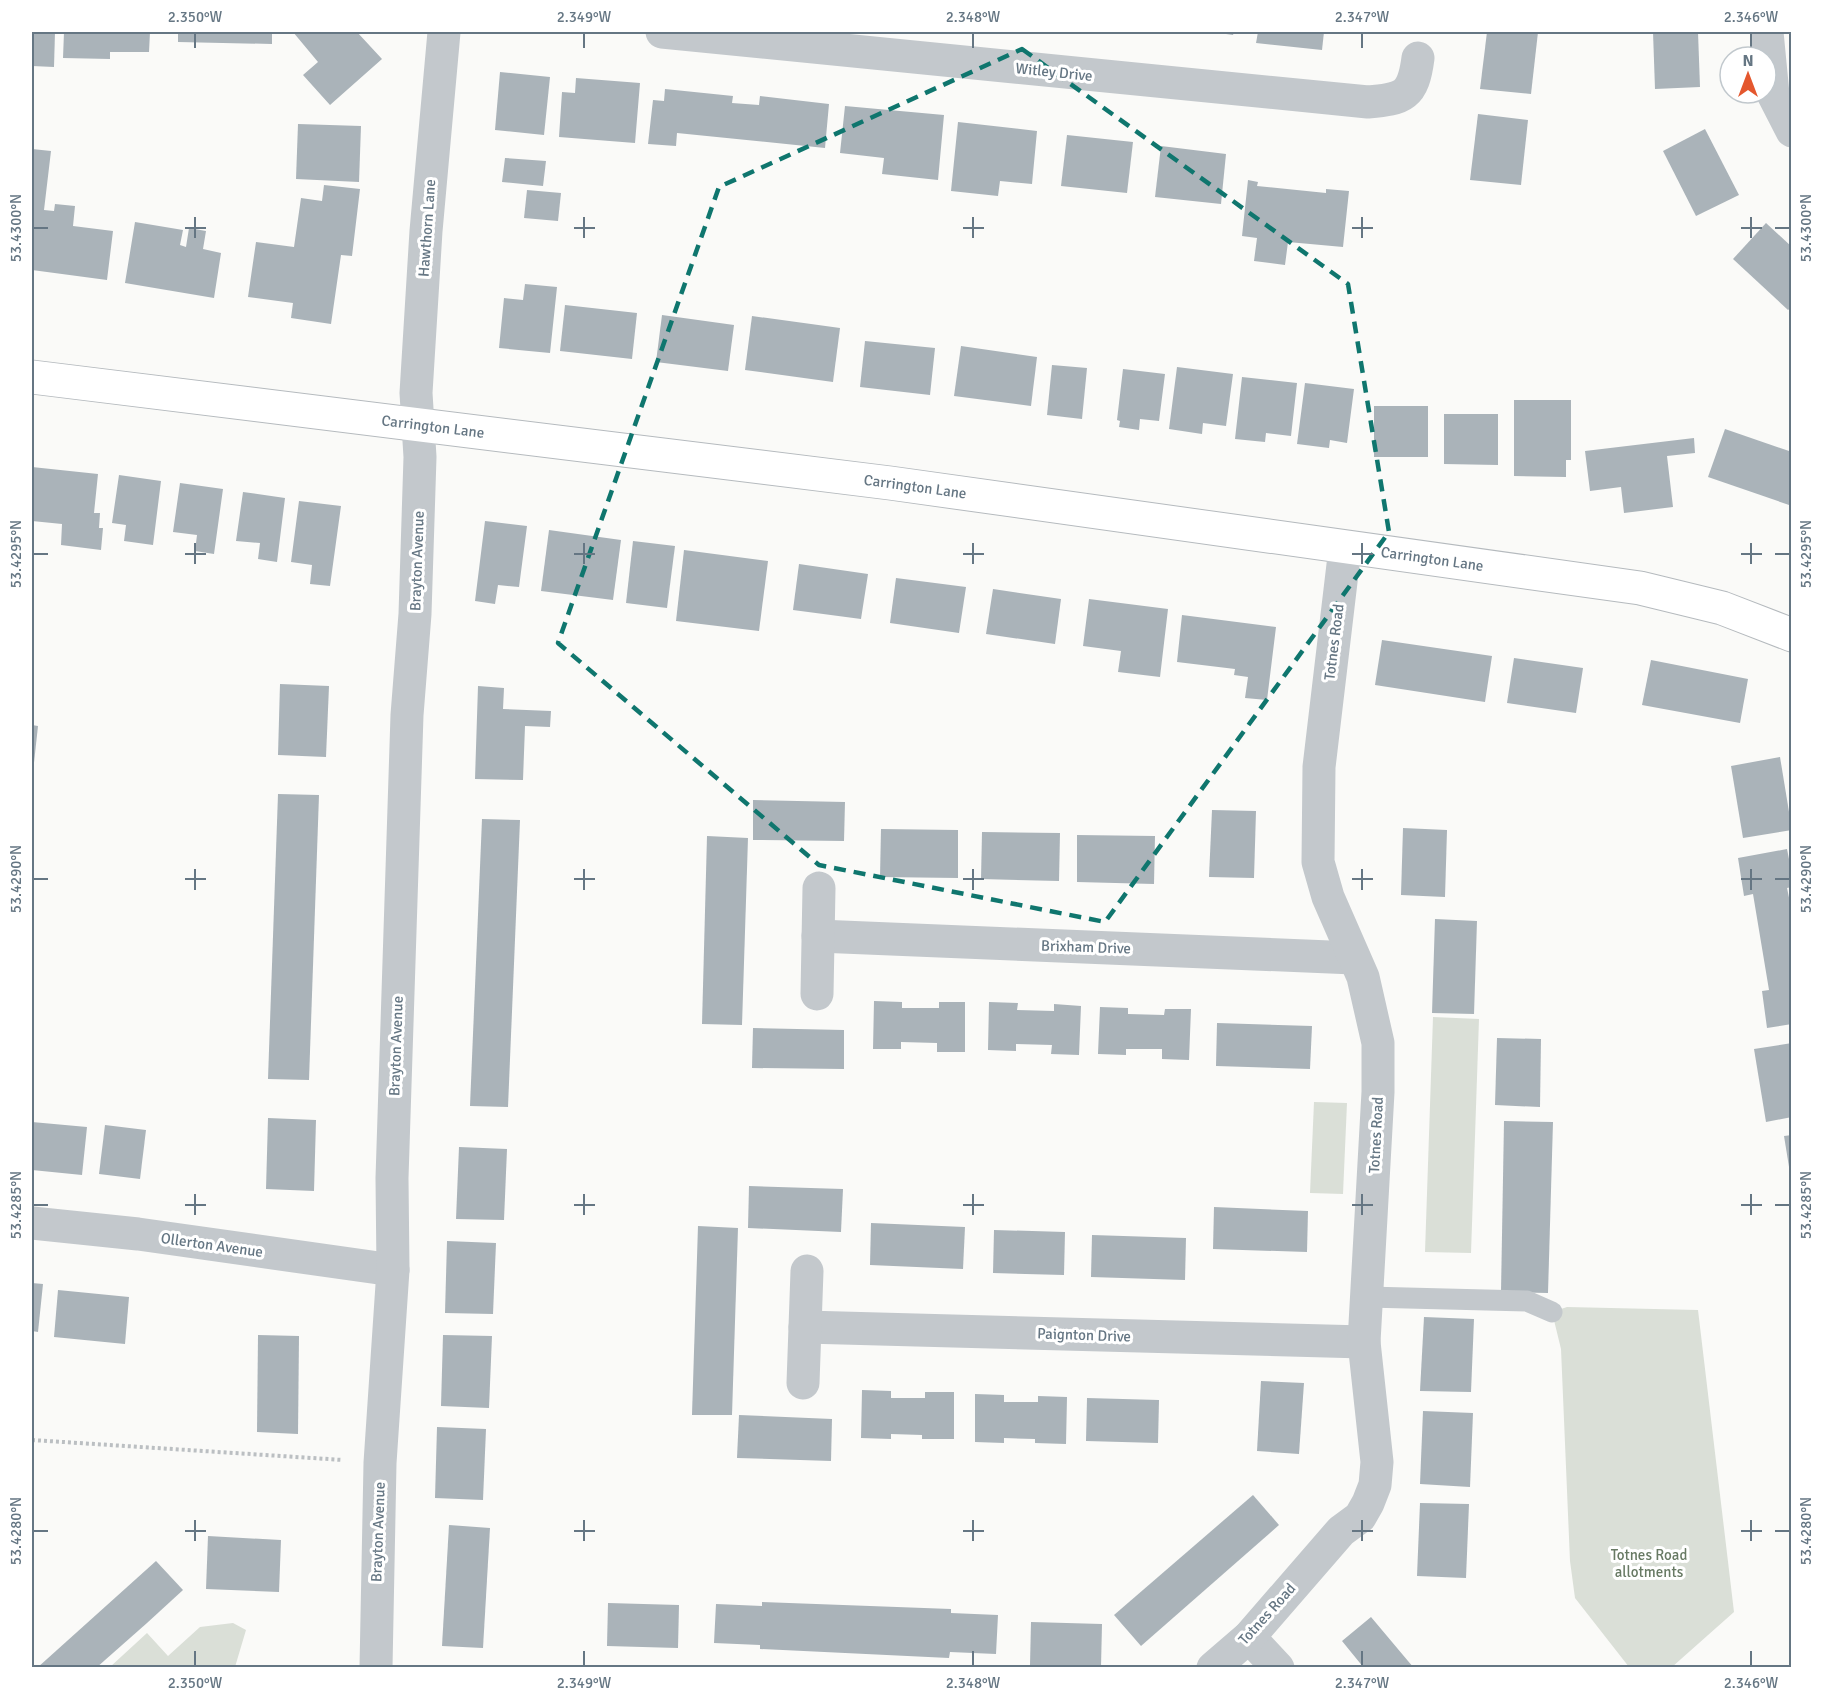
<svg xmlns="http://www.w3.org/2000/svg" width="1823" height="1699" viewBox="0 0 1823 1699" font-family="Signika,sans-serif">
<rect width="100%" height="100%" fill="#fafaf8"/>
<g fill="#dadfd7">
<polygon points="1433,1017 1479,1019 1471,1253 1425,1252"/>
<polygon points="1314,1102 1347,1103 1343,1194 1310,1193"/>
<polygon points="1567,1307 1698,1310 1734,1612 1672,1667 1629,1667 1575,1598 1570,1561 1561,1349 1552,1312"/>
<polygon points="233,1623 246,1630 235,1667 110,1667 147,1633 168,1656 200,1627"/>
</g>
<g fill="#aab3b9">
<polygon points="32,32 55,32 54,67 32,66"/>
<polygon points="64,32 150,32 149,52 110,52 110,59 63,58"/>
<polygon points="178,32 272,32 272,44 178,42"/>
<polygon points="293,32 357,32 382,59 330,105 303,75 318,62"/>
<polygon points="1212,32 1234,32 1233,35"/>
<polygon points="1258,32 1324,32 1322,50 1256,43"/>
<polygon points="1487,32 1538,32 1531,94 1480,89"/>
<polygon points="1653,32 1698,32 1700,87 1655,89"/>
<polygon points="500,72 550,77 544,135 495,130"/>
<polygon points="576,78 640,83 635,143 559,137 562,92 575,93"/>
<polygon points="665,89 733,96 732,103 759,105 760,96 829,104 825,148 677,133 676,146 648,144 653,100 664,101"/>
<polygon points="845,106 944,115 938,180 882,174 884,158 840,153"/>
<polygon points="1478,114 1528,120 1521,185 1470,180"/>
<polygon points="958,122 1037,131 1032,184 1000,181 998,196 951,191"/>
<polygon points="298,124 361,126 359,182 296,179"/>
<polygon points="1705,129 1739,195 1696,216 1663,151"/>
<polygon points="1067,135 1133,142 1127,193 1061,186"/>
<polygon points="1161,146 1226,154 1221,204 1155,197"/>
<polygon points="32,149 51,151 44,210 54,211 55,204 75,206 73,226 113,231 107,280 32,270"/>
<polygon points="505,158 546,161 543,186 502,182"/>
<polygon points="1248,180 1258,182 1257,186 1326,193 1326,189 1349,191 1343,247 1288,242 1285,265 1254,261 1257,238 1242,236"/>
<polygon points="324,185 360,189 352,256 341,255 331,324 291,318 293,303 248,297 256,242 294,247 301,198 322,201"/>
<polygon points="527,190 561,193 558,221 524,218"/>
<polygon points="135,222 183,230 180,245 186,247 189,228 206,231 203,249 221,253 214,298 125,283"/>
<polygon points="1766,223 1792,247 1792,307 1788,310 1733,259"/>
<polygon points="525,284 557,287 550,353 499,348 504,298 523,300"/>
<polygon points="565,305 637,313 632,359 560,351"/>
<polygon points="662,315 734,325 728,371 656,362"/>
<polygon points="752,316 840,328 833,382 745,370"/>
<polygon points="865,341 935,348 930,395 860,387"/>
<polygon points="961,346 1037,357 1031,406 954,396"/>
<polygon points="1052,365 1087,368 1082,419 1047,415"/>
<polygon points="1177,367 1233,374 1226,426 1203,423 1202,434 1169,429"/>
<polygon points="1123,369 1165,374 1159,421 1140,419 1139,430 1119,427 1120,421 1117,420"/>
<polygon points="1242,377 1297,383 1291,436 1266,433 1265,442 1235,439"/>
<polygon points="1305,383 1354,389 1347,443 1330,440 1329,448 1297,444"/>
<polygon points="1514,400 1571,400 1571,460 1566,460 1566,477 1514,476"/>
<rect x="1374" y="406" width="54" height="51"/>
<polygon points="1444,414 1498,414 1498,465 1444,464"/>
<polygon points="1725,429 1792,452 1792,506 1708,477"/>
<polygon points="1694,438 1695,453 1667,456 1673,507 1624,513 1621,487 1590,491 1585,451"/>
<polygon points="32,467 98,474 94,513 100,513 99,528 103,528 101,550 61,545 62,524 32,521"/>
<polygon points="119,475 161,481 153,545 124,541 126,525 112,523"/>
<polygon points="180,483 223,489 214,554 195,551 197,535 173,532"/>
<polygon points="243,492 285,498 277,562 258,559 260,543 236,541"/>
<polygon points="299,501 341,506 330,586 310,584 312,565 291,562"/>
<polygon points="485,521 527,526 519,587 498,585 495,604 475,601"/>
<polygon points="549,530 621,540 613,600 541,591"/>
<polygon points="633,541 675,546 667,608 626,603"/>
<polygon points="684,550 768,561 759,631 676,621"/>
<polygon points="799,564 868,574 861,619 793,610"/>
<polygon points="896,578 966,587 959,633 890,623"/>
<polygon points="993,589 1061,599 1055,644 986,634"/>
<polygon points="1089,599 1168,609 1160,677 1118,672 1121,651 1083,646"/>
<polygon points="1182,615 1276,627 1267,700 1245,698 1248,677 1234,675 1235,669 1177,662"/>
<polygon points="1382,640 1492,656 1485,702 1375,685"/>
<polygon points="1514,658 1583,668 1576,713 1507,703"/>
<polygon points="1651,660 1748,679 1740,723 1642,705"/>
<polygon points="280,684 329,686 326,757 278,755"/>
<polygon points="478,686 504,688 503,709 551,711 550,727 525,726 523,780 475,779"/>
<polygon points="32,725 38,726 33,772 32,772"/>
<polygon points="1780,757 1792,830 1743,838 1731,766"/>
<polygon points="278,794 319,795 309,1080 268,1079"/>
<polygon points="753,800 845,802 844,841 753,840"/>
<polygon points="1212,810 1256,811 1254,878 1209,877"/>
<polygon points="482,819 520,820 508,1107 470,1106"/>
<polygon points="1403,828 1447,830 1445,897 1401,895"/>
<polygon points="881,829 958,830 958,878 880,877"/>
<polygon points="982,832 1060,833 1059,881 981,879"/>
<polygon points="1077,835 1155,836 1154,884 1077,882"/>
<polygon points="707,836 748,838 742,1025 702,1024"/>
<polygon points="1787,849 1792,874 1792,887 1787,888 1792,912 1792,1024 1767,1028 1762,991 1769,990 1753,894 1744,896 1738,858"/>
<polygon points="1435,919 1477,921 1474,1014 1432,1013"/>
<polygon points="874,1001 902,1002 902,1008 939,1008 939,1002 965,1002 965,1052 937,1052 937,1043 901,1042 901,1049 873,1049"/>
<polygon points="989,1002 1018,1003 1017,1010 1054,1011 1054,1004 1081,1006 1079,1055 1051,1054 1052,1045 1016,1044 1016,1051 988,1050"/>
<polygon points="1100,1007 1128,1008 1128,1014 1164,1015 1165,1009 1191,1009 1189,1060 1162,1059 1162,1049 1126,1049 1126,1055 1098,1054"/>
<polygon points="1217,1023 1312,1026 1310,1069 1216,1066"/>
<polygon points="753,1028 844,1030 844,1069 752,1068"/>
<polygon points="1497,1038 1541,1039 1540,1107 1495,1105"/>
<polygon points="1792,1043 1792,1117 1766,1122 1754,1049"/>
<polygon points="268,1118 316,1120 314,1191 266,1189"/>
<polygon points="1504,1121 1553,1122 1548,1293 1501,1292"/>
<polygon points="32,1122 87,1127 82,1175 32,1170"/>
<polygon points="105,1125 146,1130 140,1179 99,1174"/>
<polygon points="1792,1135 1792,1173 1790,1173 1784,1136"/>
<polygon points="459,1147 507,1149 504,1220 456,1219"/>
<polygon points="749,1186 843,1189 841,1232 748,1228"/>
<polygon points="1214,1207 1308,1211 1307,1252 1213,1249"/>
<polygon points="871,1223 965,1227 963,1269 870,1265"/>
<polygon points="698,1226 738,1228 732,1415 692,1415"/>
<polygon points="994,1230 1065,1232 1064,1275 993,1273"/>
<polygon points="1092,1235 1186,1238 1185,1280 1091,1277"/>
<polygon points="447,1241 496,1243 493,1314 445,1313"/>
<polygon points="32,1283 43,1284 38,1332 32,1331"/>
<polygon points="58,1290 129,1297 125,1344 54,1337"/>
<polygon points="1424,1317 1474,1319 1471,1392 1420,1391"/>
<polygon points="258,1335 299,1336 298,1434 257,1432"/>
<polygon points="443,1335 492,1336 489,1408 441,1406"/>
<polygon points="1261,1381 1304,1383 1299,1454 1257,1451"/>
<polygon points="862,1390 891,1391 891,1398 925,1398 925,1392 954,1392 954,1439 922,1439 922,1435 891,1434 891,1439 861,1438"/>
<polygon points="975,1394 1004,1395 1004,1402 1038,1402 1038,1396 1067,1397 1066,1444 1035,1443 1035,1439 1004,1438 1004,1443 975,1442"/>
<polygon points="1087,1398 1159,1400 1158,1443 1086,1441"/>
<polygon points="1423,1411 1473,1413 1470,1487 1420,1484"/>
<polygon points="739,1415 832,1419 831,1461 737,1458"/>
<polygon points="437,1427 486,1429 483,1500 435,1498"/>
<polygon points="1253,1495 1279,1525 1141,1646 1114,1615"/>
<polygon points="1420,1503 1469,1504 1466,1578 1417,1576"/>
<polygon points="449,1525 490,1528 483,1648 442,1646"/>
<polygon points="208,1536 281,1540 279,1592 206,1589"/>
<polygon points="156,1561 183,1590 147,1623 96,1668 37,1668"/>
<polygon points="762,1602 951,1609 951,1613 998,1615 996,1654 950,1652 949,1658 760,1649 760,1645 714,1643 716,1604 762,1606"/>
<polygon points="608,1603 679,1605 678,1648 607,1646"/>
<polygon points="1371,1617 1408,1661 1414,1668 1364,1668 1342,1641"/>
<polygon points="1031,1622 1102,1624 1101,1667 1030,1665"/>
</g>
<g fill="none" stroke-linecap="round" stroke-linejoin="round">
<g stroke="#b5babe" stroke-width="35">
<g id="primary">
<path id="s1" d="M 32,377 L 890,483 L 1640,588 L 1722,608 L 1792,635"/>
</g>
</g>
<polyline stroke="#bbbfc2" stroke-width="4" stroke-dasharray="3 3" stroke-linecap="butt" points="32,1440 343,1460"/>
<polyline stroke="#c3c8cc" stroke-width="21" points="1367,1297 1527,1301 1552,1312"/>
<g stroke="#c3c8cc" stroke-width="33">
<path d="M 662,32 L 1368,102 C 1404,99 1413,96 1418,58"/>
<polyline points="1767,32 1773,94 1792,131"/>
<polyline points="818,936 1354,958"/>
<polyline points="817,994 819,888"/>
<polyline points="32,1223 138,1234 393,1270"/>
<polyline points="805,1327 1364,1342"/>
<polyline points="803,1383 807,1271"/>
<polyline points="1249,1637 1278,1668"/>
<polyline points="376,1668 380,1463 393,1270 392,1178 407,715 415,614 420,457 416,393 426,231 444,32"/>
<polyline points="1213,1668 1249,1637 1341,1531 1360,1517 1368,1503 1375,1485 1377,1462 1364,1342 1378,1092 1378,1043 1363,977 1328,897 1318,862 1319,767 1345,548"/>
</g>
<use href="#primary" stroke="#fff" stroke-width="33"/>
</g>
<path fill="none" stroke="#0f766e" stroke-width="4.5" stroke-dasharray="12 8" stroke-linejoin="round" d="M 1022,49 L 1348,284 L 1389,532 L 1105,922 L 819,865 L 558,643 L 719,187 Z"/>
<path fill="none" stroke="#657683" stroke-width="2" d="M 195,33 L 195,48M 584,33 L 584,48M 973,33 L 973,48M 1362,33 L 1362,48M 1751,33 L 1751,48M 195,217 L 195,238M 584,217 L 584,238M 973,217 L 973,238M 1362,217 L 1362,238M 1751,217 L 1751,238M 33,228 L 48,228M 185,228 L 206,228M 574,228 L 595,228M 963,228 L 984,228M 1352,228 L 1373,228M 1741,228 L 1762,228M 1775,228 L 1790,228M 195,543 L 195,564M 584,543 L 584,564M 973,543 L 973,564M 1362,543 L 1362,564M 1751,543 L 1751,564M 33,554 L 48,554M 185,554 L 206,554M 574,554 L 595,554M 963,554 L 984,554M 1352,554 L 1373,554M 1741,554 L 1762,554M 1775,554 L 1790,554M 195,869 L 195,890M 584,869 L 584,890M 973,869 L 973,890M 1362,869 L 1362,890M 1751,869 L 1751,890M 33,879 L 48,879M 185,879 L 206,879M 574,879 L 595,879M 963,879 L 984,879M 1352,879 L 1373,879M 1741,879 L 1762,879M 1775,879 L 1790,879M 195,1194 L 195,1215M 584,1194 L 584,1215M 973,1194 L 973,1215M 1362,1194 L 1362,1215M 1751,1194 L 1751,1215M 33,1205 L 48,1205M 185,1205 L 206,1205M 574,1205 L 595,1205M 963,1205 L 984,1205M 1352,1205 L 1373,1205M 1741,1205 L 1762,1205M 1775,1205 L 1790,1205M 195,1520 L 195,1541M 584,1520 L 584,1541M 973,1520 L 973,1541M 1362,1520 L 1362,1541M 1751,1520 L 1751,1541M 33,1531 L 48,1531M 185,1531 L 206,1531M 574,1531 L 595,1531M 963,1531 L 984,1531M 1352,1531 L 1373,1531M 1741,1531 L 1762,1531M 1775,1531 L 1790,1531M 195,1651 L 195,1666M 584,1651 L 584,1666M 973,1651 L 973,1666M 1362,1651 L 1362,1666M 1751,1651 L 1751,1666"/>
<g text-anchor="middle" dominant-baseline="central" stroke-width="6" stroke-linejoin="round" paint-order="stroke">
<g font-size="15" fill="#657683" stroke="#fff">
<text transform="translate(1054 72) rotate(6)">Witley Drive</text>
<text transform="translate(427 228) rotate(-86)">Hawthorn Lane</text>
<text stroke="none"><textPath href="#s1" startOffset="404">Carrington Lane</textPath></text>
<text stroke="none"><textPath href="#s1" startOffset="890">Carrington Lane</textPath></text>
<text stroke="none"><textPath href="#s1" startOffset="1412">Carrington Lane</textPath></text>
<text transform="translate(417 561) rotate(-88)">Brayton Avenue</text>
<text transform="translate(1334 642) rotate(-83)">Totnes Road</text>
<text transform="translate(1086 947) rotate(2)">Brixham Drive</text>
<text transform="translate(396 1046) rotate(-88)">Brayton Avenue</text>
<text transform="translate(1376 1135) rotate(-87)">Totnes Road</text>
<text transform="translate(212 1245) rotate(8)">Ollerton Avenue</text>
<text transform="translate(1084 1335) rotate(2)">Paignton Drive</text>
<text transform="translate(378 1532) rotate(-88)">Brayton Avenue</text>
<text transform="translate(1267 1614) rotate(-48)">Totnes Road</text>
</g>
<g font-size="15" fill="#687a64" stroke="#fff">
<text x="1649" y="1555">Totnes Road<tspan x="1649" dy="17">allotments</tspan></text>
</g>
</g>
<rect width="1823" height="1699" fill="none" stroke="#ffffff" stroke-width="66"/>
<g transform="translate(1748 75)"><circle r="28" fill="#ffffff" stroke="#c1c8cd" stroke-width="1.5"/>
<path d="M0-4.5L10 22L0 15L-10 22Z" fill="#e4572e"/>
<text y="-9" font-size="16" font-weight="bold" text-anchor="middle" fill="#657683">N</text>
</g>
<rect x="33" y="33" width="1757" height="1633" fill="none" stroke="#657683" stroke-width="2"/>
<g font-size="15" text-anchor="middle" fill="#657683">
<text x="195" y="22">2.350°W</text>
<text x="584" y="22">2.349°W</text>
<text x="973" y="22">2.348°W</text>
<text x="1362" y="22">2.347°W</text>
<text x="1751" y="22">2.346°W</text>
<text transform="translate(16 228) rotate(-90)" y="5">53.4300°N</text>
<text transform="translate(1806 228) rotate(-90)" y="5">53.4300°N</text>
<text transform="translate(16 554) rotate(-90)" y="5">53.4295°N</text>
<text transform="translate(1806 554) rotate(-90)" y="5">53.4295°N</text>
<text transform="translate(16 879) rotate(-90)" y="5">53.4290°N</text>
<text transform="translate(1806 879) rotate(-90)" y="5">53.4290°N</text>
<text transform="translate(16 1205) rotate(-90)" y="5">53.4285°N</text>
<text transform="translate(1806 1205) rotate(-90)" y="5">53.4285°N</text>
<text transform="translate(16 1531) rotate(-90)" y="5">53.4280°N</text>
<text transform="translate(1806 1531) rotate(-90)" y="5">53.4280°N</text>
<text x="195" y="1688">2.350°W</text>
<text x="584" y="1688">2.349°W</text>
<text x="973" y="1688">2.348°W</text>
<text x="1362" y="1688">2.347°W</text>
<text x="1751" y="1688">2.346°W</text>
</g>
</svg>
